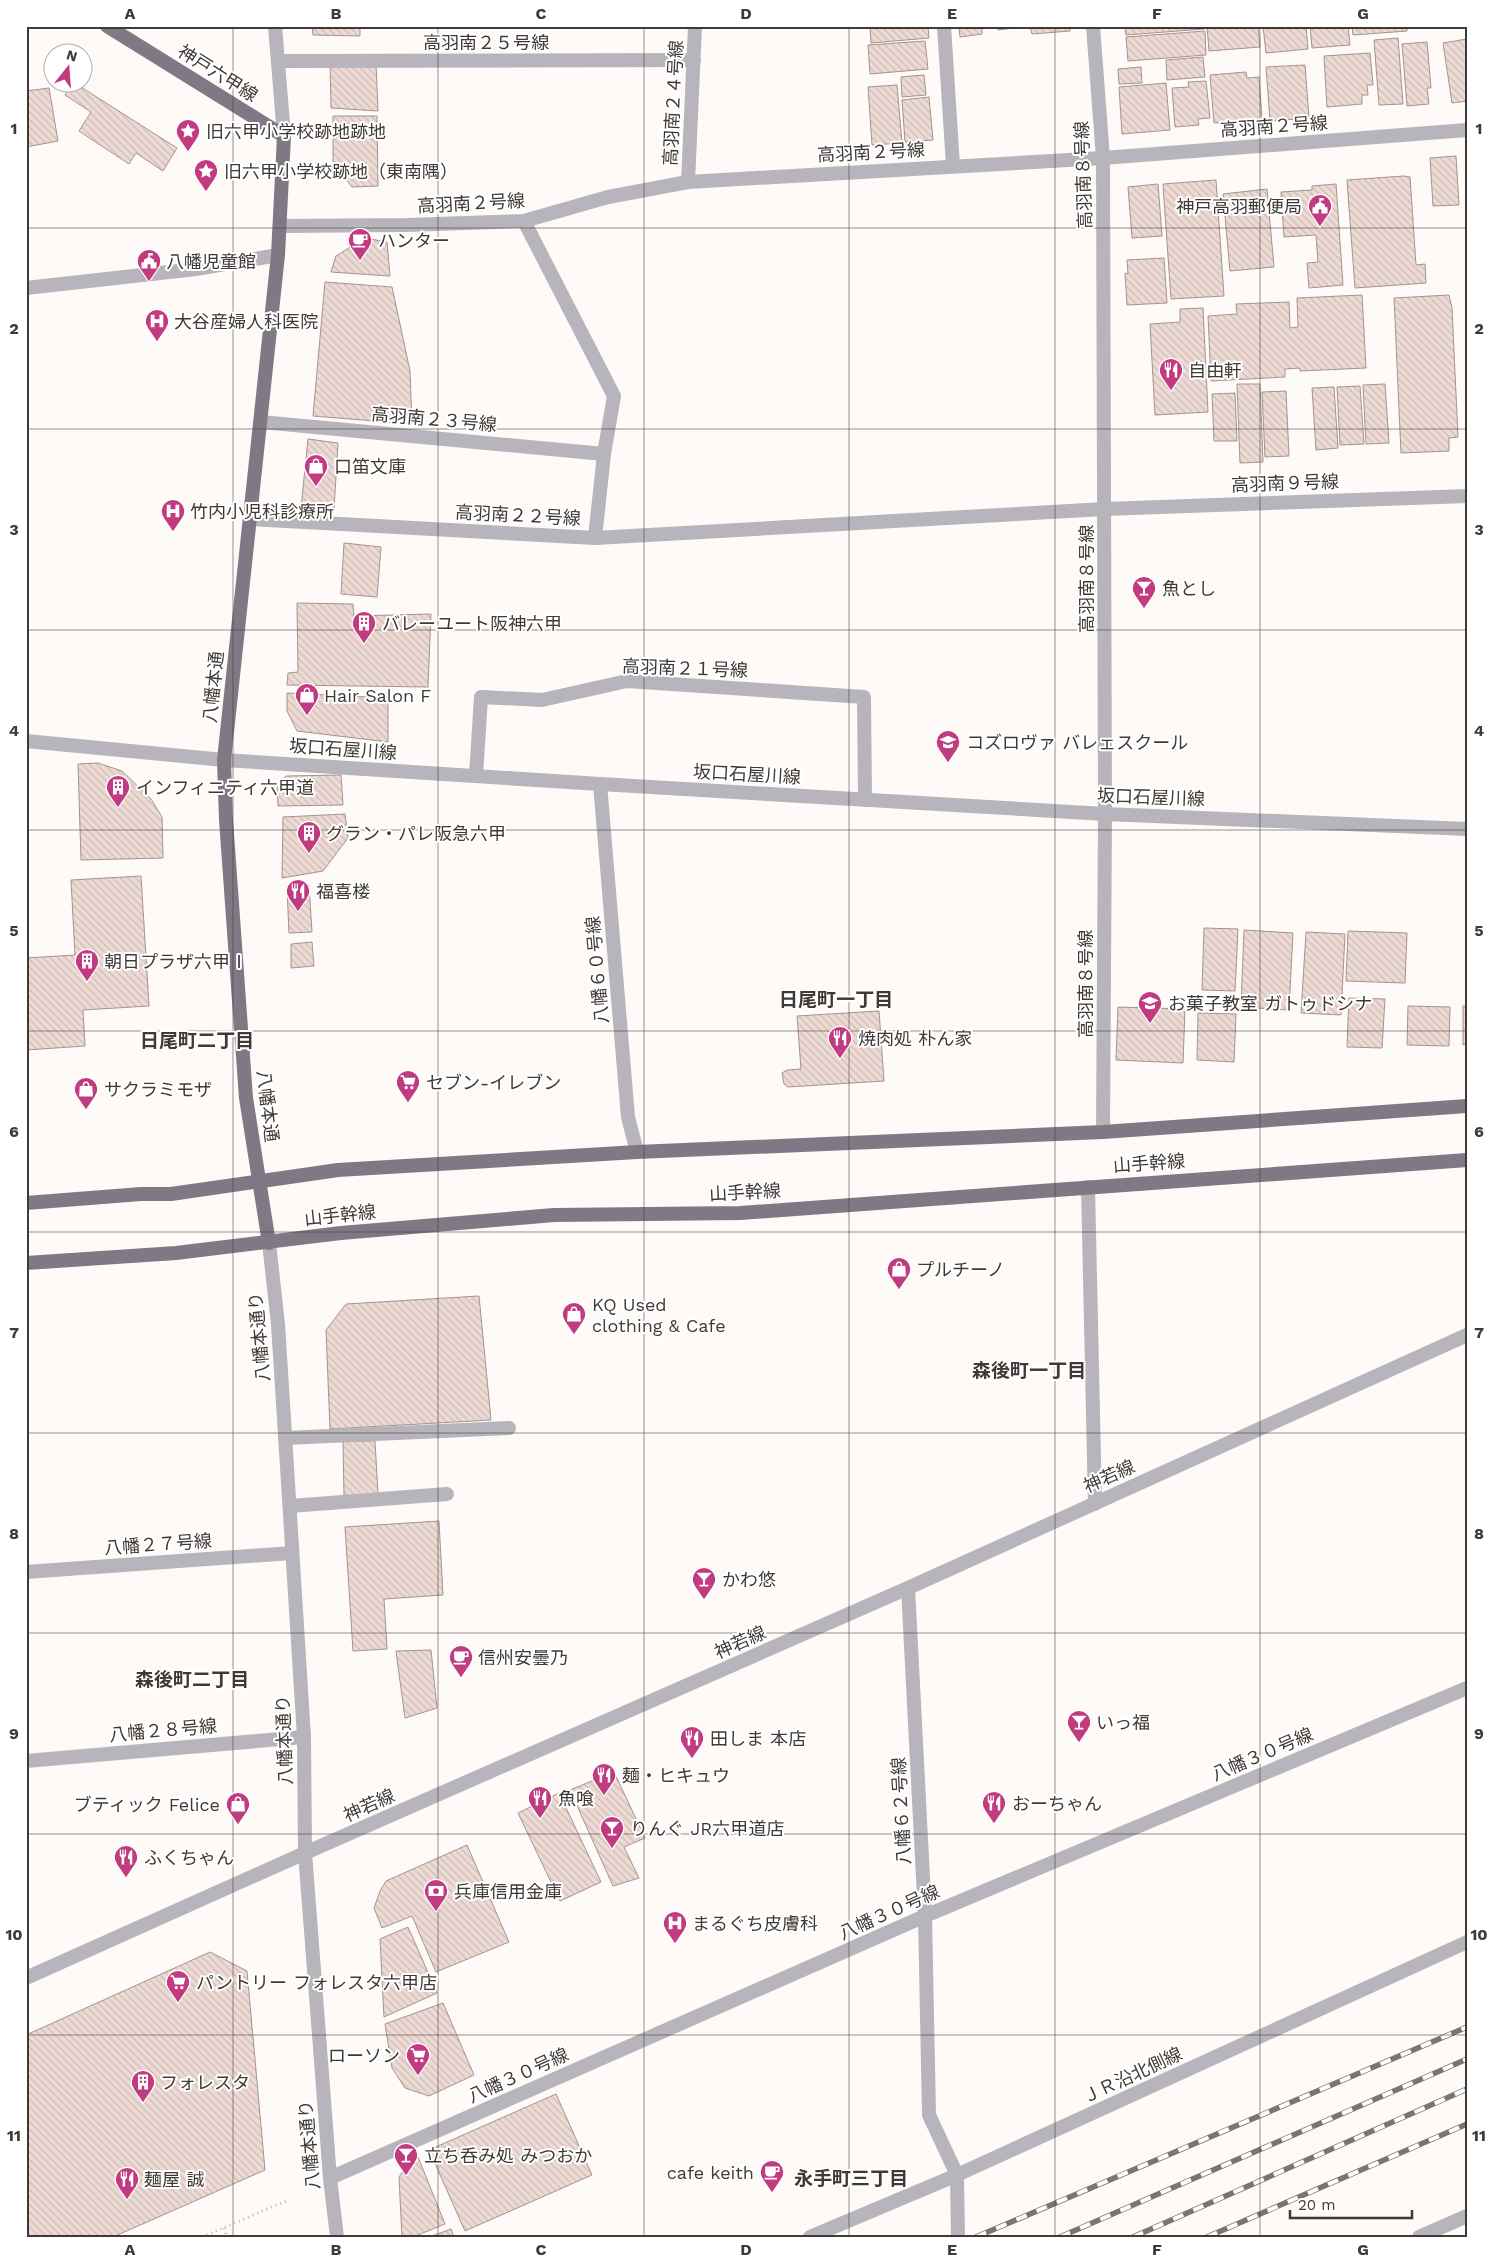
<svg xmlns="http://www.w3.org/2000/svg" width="1493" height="2263" viewBox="0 0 1493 2263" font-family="'Work Sans','Noto Sans JP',sans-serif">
<defs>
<pattern id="building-back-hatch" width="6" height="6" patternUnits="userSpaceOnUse" patternTransform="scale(1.25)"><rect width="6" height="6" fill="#eedad4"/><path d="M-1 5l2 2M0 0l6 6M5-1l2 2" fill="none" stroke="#cdbcb7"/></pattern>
</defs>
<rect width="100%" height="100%" fill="#fdfaf8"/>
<g fill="url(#building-back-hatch)" stroke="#a5938e">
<polygon points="312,26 360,26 360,36 313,35"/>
<polygon points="870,26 928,26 929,38 871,43"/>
<polygon points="959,26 982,26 982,34 960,37"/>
<polygon points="997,26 1070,26 1070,31 1032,34 1030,26 998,30"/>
<polygon points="1125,26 1204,26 1204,29 1126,35"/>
<polygon points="1207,26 1258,26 1260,47 1209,51"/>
<polygon points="1263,26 1306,26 1308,49 1266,53"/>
<polygon points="1310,26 1348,26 1350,45 1312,48"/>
<polygon points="1352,26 1407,26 1407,31 1353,35"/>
<polygon points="1205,31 1206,55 1128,61 1126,37"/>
<polygon points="1398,38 1403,104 1379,105 1374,40"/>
<polygon points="1467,39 1467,101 1452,103 1443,43"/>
<polygon points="925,41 928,69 870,74 868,45"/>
<polygon points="1427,42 1431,88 1427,88 1429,104 1407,106 1402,44"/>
<polygon points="1370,53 1373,85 1367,85 1368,95 1362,95 1362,104 1327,107 1324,56"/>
<polygon points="1203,57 1205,77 1167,80 1166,60"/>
<polygon points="330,62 376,64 378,111 331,108"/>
<polygon points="1305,65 1309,118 1270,121 1266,67"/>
<polygon points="1141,67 1142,83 1119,84 1118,69"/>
<polygon points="1246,72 1247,78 1259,77 1262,119 1214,123 1210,75"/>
<polygon points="924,75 926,95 902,97 901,77"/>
<polygon points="1206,81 1210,118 1198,119 1199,125 1175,127 1172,88 1189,87 1188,82"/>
<polygon points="73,82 177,148 163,171 136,153 129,164 79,131 91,112 65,95"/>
<polygon points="1166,83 1170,130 1122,134 1119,87"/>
<polygon points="897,85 902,143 872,145 868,87"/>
<polygon points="49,88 58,141 26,147 26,91"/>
<polygon points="929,97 933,140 905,142 902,100"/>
<polygon points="333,116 377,116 378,186 352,187 333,162"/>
<polygon points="1456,156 1459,205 1433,206 1430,158"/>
<polygon points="1404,176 1410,177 1416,265 1425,264 1426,283 1355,288 1347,180"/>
<polygon points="1216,180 1224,296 1171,299 1163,184"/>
<polygon points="1158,184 1162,236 1132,238 1128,187"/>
<polygon points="1336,184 1343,285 1309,288 1307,263 1318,262 1316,235 1284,237 1281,192 1312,190 1312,186"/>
<polygon points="1267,189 1274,267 1230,271 1223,194"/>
<polygon points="365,238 387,242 390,276 331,272 336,256"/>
<polygon points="1164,258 1167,303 1127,305 1125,273 1128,274 1127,260"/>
<polygon points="325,282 392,287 410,371 412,424 313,416"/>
<polygon points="1362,295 1366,368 1300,371 1300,368 1285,369 1285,377 1211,381 1208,316 1237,314 1236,304 1289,302 1290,328 1298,327 1297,298"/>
<polygon points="1449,295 1452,308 1458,437 1449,438 1449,451 1401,453 1394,298"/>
<polygon points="1203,308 1208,412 1155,415 1150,324 1180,322 1180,309"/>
<polygon points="1237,384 1260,384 1263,462 1240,463"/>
<polygon points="1385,384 1389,443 1366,444 1363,385"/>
<polygon points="1360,386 1364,444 1340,445 1337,387"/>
<polygon points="1334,387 1338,448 1316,450 1312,388"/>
<polygon points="1286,391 1289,456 1265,457 1262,392"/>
<polygon points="1235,393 1237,441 1214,441 1212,394"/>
<polygon points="308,439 338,443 334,509 301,508"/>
<polygon points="344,543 381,547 377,597 341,594"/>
<polygon points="297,603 353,604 354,616 431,614 428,687 287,685 288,673 298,672"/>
<polygon points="287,693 388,698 388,742 297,731 287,711"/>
<polygon points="98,763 122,771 151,799 162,817 163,858 81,860 78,764"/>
<polygon points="341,775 343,805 278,806 277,788 286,776"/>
<polygon points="345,814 348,838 323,871 282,878 283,817"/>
<polygon points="141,876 149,1006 83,1010 85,1046 26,1050 26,958 75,955 71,880"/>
<polygon points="309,885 312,932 289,933 287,888"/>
<polygon points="1204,928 1238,929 1235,991 1202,990"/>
<polygon points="1244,930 1293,933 1289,1010 1241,1007"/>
<polygon points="1348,931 1407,933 1405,983 1346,981"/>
<polygon points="1306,932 1345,934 1341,1015 1301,1013"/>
<polygon points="312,942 314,966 291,968 291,944"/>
<polygon points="1349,998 1385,999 1382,1048 1347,1047"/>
<polygon points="1408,1006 1450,1007 1449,1046 1407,1045"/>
<polygon points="1463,1006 1467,1006 1467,1044 1463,1045"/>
<polygon points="1118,1007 1185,1009 1183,1063 1116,1060"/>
<polygon points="879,1011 884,1081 788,1087 784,1084 782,1073 787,1070 801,1069 797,1016"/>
<polygon points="1198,1013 1236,1014 1234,1062 1197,1060"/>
<polygon points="479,1296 491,1420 330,1429 326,1330 346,1304"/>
<polygon points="343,1441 375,1441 378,1494 344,1497"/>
<polygon points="439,1521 443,1595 384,1599 387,1649 353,1651 345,1527"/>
<polygon points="431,1650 437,1708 405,1718 396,1651"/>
<polygon points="614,1772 645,1838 624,1847 639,1878 613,1886 570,1790"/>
<polygon points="559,1793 601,1882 560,1901 518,1813"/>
<polygon points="467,1845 509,1942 436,1972 412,1916 382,1928 374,1908 380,1891 386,1881"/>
<polygon points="408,1927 437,1993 384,2017 380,1939"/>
<polygon points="210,1952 247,1971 265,2170 113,2237 26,2237 26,2035"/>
<polygon points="443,2003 474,2075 429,2096 405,2088 392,2068 385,2024"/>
<polygon points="556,2094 592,2175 465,2231 429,2150"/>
<polygon points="416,2152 445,2224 413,2237 402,2237 399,2177"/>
<polygon points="451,2229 454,2237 429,2237"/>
</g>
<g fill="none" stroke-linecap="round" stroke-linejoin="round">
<g stroke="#bbb7b5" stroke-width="3" stroke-dasharray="1 4" stroke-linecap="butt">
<polyline points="224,2228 227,2237"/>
<polyline points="202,2237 286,2201"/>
</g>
<g stroke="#b7b4bb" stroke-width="14">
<polyline points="524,221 614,396 604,454"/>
<polyline points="476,776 481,697 542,700 627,681 864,697 865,800"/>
</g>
<g stroke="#b7b4bb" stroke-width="14">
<polyline points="944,26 953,166"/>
<polyline points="1093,26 1103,158 1105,814 1103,1132"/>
<polyline points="279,61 694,60"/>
<polyline points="688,182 695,26"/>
<polyline points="281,226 407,225 524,221 608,197 688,182 1103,158 1467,130"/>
<polyline points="26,288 196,269 278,255"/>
<polyline points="250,519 595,538 604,454 261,422"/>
<polyline points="595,538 1105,509 1467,496"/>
<polyline points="26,741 224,760 600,784 1105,814 1467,829"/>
<polyline points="600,784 628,1117 637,1152"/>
<polyline points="1088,1187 1095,1504"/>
<polyline points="285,1438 509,1428"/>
<polyline points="290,1506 447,1494"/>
<polyline points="26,1572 292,1553"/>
<polyline points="908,1588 925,1916 929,2115 957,2175 958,2237"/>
<polyline points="26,1761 304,1737"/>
<polyline points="330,2178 925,1916 1467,1688"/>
<polyline points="1419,2237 1467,2216"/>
</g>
<g stroke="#b7b4bb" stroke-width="14">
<polyline points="275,26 284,136"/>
<polyline points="269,1243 278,1324 304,1737 305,1853 330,2178 337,2237"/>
<polyline points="26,1978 305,1853 908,1588 1467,1335"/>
<polyline points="810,2237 957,2175 1467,1942"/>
</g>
<g stroke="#7f7985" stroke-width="14">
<polyline points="107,26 284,136 278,255 224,760 226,820 246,1098 269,1243"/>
<polyline points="26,1203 141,1194 171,1194 338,1170 637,1152 1103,1132 1467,1106"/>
<polyline points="26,1263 176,1253 341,1233 554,1215 740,1213 1467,1160"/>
</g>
<g stroke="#7a7571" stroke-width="5.5">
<g id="rail">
<polyline points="976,2237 1467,2027"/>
<polyline points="1060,2237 1467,2059"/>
<polyline points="1133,2237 1467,2089"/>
<polyline points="1207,2237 1467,2124"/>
</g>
</g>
<use href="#rail" stroke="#fff" stroke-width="4" stroke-dasharray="11" stroke-linecap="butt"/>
</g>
<path fill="none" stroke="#403a36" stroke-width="1" stroke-opacity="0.55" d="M 233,26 L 233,2237M 438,26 L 438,2237M 644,26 L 644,2237M 849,26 L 849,2237M 1055,26 L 1055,2237M 1260,26 L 1260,2237M 26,228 L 1467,228M 26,429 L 1467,429M 26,630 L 1467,630M 26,830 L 1467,830M 26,1031 L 1467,1031M 26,1232 L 1467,1232M 26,1433 L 1467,1433M 26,1633 L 1467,1633M 26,1834 L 1467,1834M 26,2035 L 1467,2035"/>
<defs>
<g id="sight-pin" transform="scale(1.25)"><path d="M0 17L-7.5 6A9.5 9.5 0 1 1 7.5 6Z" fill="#c03b80" stroke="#fff"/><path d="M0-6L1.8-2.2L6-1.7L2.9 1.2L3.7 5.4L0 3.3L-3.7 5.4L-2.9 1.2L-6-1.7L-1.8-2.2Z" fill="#fff"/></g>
<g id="civic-pin" transform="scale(1.25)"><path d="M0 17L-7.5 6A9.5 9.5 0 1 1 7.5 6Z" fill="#c03b80" stroke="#fff"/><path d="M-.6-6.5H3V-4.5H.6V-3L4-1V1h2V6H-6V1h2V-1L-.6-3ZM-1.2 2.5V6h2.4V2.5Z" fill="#fff"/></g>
<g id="cafe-pin" transform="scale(1.25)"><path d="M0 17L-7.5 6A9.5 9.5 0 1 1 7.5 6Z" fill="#c03b80" stroke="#fff"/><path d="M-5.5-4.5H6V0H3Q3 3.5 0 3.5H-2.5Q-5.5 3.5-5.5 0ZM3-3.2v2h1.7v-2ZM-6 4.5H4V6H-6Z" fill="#fff"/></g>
<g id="hospital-pin" transform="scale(1.25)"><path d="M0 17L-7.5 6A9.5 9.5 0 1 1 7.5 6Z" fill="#c03b80" stroke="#fff"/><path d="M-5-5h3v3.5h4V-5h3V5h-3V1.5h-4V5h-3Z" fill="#fff"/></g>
<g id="restaurant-pin" transform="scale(1.25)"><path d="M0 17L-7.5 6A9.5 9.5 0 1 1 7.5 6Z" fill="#c03b80" stroke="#fff"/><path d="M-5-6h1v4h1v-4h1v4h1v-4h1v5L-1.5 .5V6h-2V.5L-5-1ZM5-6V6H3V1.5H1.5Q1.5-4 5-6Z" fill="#fff"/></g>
<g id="shop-pin" transform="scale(1.25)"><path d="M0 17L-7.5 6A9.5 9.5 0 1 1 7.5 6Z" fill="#c03b80" stroke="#fff"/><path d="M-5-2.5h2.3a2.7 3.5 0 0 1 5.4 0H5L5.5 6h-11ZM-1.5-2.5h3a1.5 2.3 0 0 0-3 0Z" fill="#fff"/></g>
<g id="bar-pin" transform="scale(1.25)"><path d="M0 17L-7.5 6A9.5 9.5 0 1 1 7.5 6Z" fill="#c03b80" stroke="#fff"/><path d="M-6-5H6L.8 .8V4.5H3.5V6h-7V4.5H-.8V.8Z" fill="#fff"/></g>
<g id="building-pin" transform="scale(1.25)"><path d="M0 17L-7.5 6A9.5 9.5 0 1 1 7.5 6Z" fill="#c03b80" stroke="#fff"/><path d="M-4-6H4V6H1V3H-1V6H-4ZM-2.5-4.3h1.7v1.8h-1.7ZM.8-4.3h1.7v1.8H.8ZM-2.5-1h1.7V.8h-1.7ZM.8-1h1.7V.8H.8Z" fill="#fff"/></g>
<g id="school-pin" transform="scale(1.25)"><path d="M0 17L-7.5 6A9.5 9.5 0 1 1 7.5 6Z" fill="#c03b80" stroke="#fff"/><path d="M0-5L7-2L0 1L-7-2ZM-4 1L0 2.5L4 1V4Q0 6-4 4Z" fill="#fff"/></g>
<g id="supermarket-pin" transform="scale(1.25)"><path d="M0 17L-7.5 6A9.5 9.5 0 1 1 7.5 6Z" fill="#c03b80" stroke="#fff"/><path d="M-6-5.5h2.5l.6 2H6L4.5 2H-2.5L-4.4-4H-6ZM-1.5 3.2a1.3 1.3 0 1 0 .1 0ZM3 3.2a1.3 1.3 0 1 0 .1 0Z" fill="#fff"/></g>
<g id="bank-pin" transform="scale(1.25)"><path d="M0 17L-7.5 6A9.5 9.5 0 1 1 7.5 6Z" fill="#c03b80" stroke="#fff"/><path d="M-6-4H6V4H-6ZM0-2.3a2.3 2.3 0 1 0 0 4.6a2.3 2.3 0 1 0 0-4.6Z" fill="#fff"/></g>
</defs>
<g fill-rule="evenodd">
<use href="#sight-pin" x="188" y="131"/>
<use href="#sight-pin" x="206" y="171"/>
<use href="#civic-pin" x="1320" y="206"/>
<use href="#cafe-pin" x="360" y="240"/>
<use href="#civic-pin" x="149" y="261"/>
<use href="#hospital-pin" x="157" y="321"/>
<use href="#restaurant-pin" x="1171" y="370"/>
<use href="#shop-pin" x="316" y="466"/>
<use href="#hospital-pin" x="173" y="511"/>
<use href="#bar-pin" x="1144" y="588"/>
<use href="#building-pin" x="364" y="623"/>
<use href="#shop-pin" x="307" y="695"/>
<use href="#school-pin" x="948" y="742"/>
<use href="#building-pin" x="118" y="787"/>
<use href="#building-pin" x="309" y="833"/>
<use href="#restaurant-pin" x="298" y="891"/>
<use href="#building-pin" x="87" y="961"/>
<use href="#school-pin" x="1150" y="1003"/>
<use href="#restaurant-pin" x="840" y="1038"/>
<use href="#supermarket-pin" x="408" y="1082"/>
<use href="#shop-pin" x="86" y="1089"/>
<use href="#shop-pin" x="899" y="1269"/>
<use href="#shop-pin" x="574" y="1314"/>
<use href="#bar-pin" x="704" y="1579"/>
<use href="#cafe-pin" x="461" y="1657"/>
<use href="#bar-pin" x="1079" y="1722"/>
<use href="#restaurant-pin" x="692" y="1738"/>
<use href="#restaurant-pin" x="604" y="1775"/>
<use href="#restaurant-pin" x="540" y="1798"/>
<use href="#restaurant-pin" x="994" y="1803"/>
<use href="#shop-pin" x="238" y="1804"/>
<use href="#bar-pin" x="612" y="1828"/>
<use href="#restaurant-pin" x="126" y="1857"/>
<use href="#bank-pin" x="436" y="1891"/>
<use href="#hospital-pin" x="675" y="1923"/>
<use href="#supermarket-pin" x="178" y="1982"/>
<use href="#supermarket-pin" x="418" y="2055"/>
<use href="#building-pin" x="143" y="2082"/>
<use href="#bar-pin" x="406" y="2155"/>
<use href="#cafe-pin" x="772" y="2172"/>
<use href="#restaurant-pin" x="127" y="2179"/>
</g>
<g text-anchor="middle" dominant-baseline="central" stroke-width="4" stroke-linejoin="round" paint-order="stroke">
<g font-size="18" fill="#403a36" stroke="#fff">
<text x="486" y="42">高羽南２５号線</text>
<text transform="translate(218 73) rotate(32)">神戸六甲線</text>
<text transform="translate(673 103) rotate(-87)">高羽南２４号線</text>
<text transform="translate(1274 126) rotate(-4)">高羽南２号線</text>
<text transform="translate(871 152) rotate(-3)">高羽南２号線</text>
<text transform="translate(1083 175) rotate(-92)">高羽南８号線</text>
<text transform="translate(471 203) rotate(-3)">高羽南２号線</text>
<text transform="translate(434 419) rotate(5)">高羽南２３号線</text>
<text transform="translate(1285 483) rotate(-2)">高羽南９号線</text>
<text transform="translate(518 515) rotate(3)">高羽南２２号線</text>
<text transform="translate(1086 579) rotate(-90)">高羽南８号線</text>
<text transform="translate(685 668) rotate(2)">高羽南２１号線</text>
<text transform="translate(213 687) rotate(-84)">八幡本通</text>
<text transform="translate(343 749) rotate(4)">坂口石屋川線</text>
<text transform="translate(747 774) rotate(3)">坂口石屋川線</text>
<text transform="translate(1151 797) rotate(2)">坂口石屋川線</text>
<text transform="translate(597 970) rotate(-95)">八幡６０号線</text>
<text transform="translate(1085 984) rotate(-90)">高羽南８号線</text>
<text transform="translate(268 1106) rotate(83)">八幡本通</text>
<text transform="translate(1149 1163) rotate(-4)">山手幹線</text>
<text transform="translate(745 1192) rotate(-3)">山手幹線</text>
<text transform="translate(340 1215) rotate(-6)">山手幹線</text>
<text transform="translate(259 1337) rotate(-95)">八幡本通り</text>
<text transform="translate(1109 1476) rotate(-24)">神若線</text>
<text transform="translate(158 1544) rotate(-4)">八幡２７号線</text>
<text transform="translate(740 1642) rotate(-24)">神若線</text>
<text transform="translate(163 1730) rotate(-5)">八幡２８号線</text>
<text transform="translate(284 1740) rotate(-92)">八幡本通り</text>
<text transform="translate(1262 1754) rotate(-23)">八幡３０号線</text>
<text transform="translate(369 1805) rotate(-24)">神若線</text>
<text transform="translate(901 1811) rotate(-93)">八幡６２号線</text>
<text transform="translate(889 1912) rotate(-24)">八幡３０号線</text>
<text transform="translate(518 2075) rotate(-24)">八幡３０号線</text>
<text transform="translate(1132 2075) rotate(-25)">ＪＲ沿北側線</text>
<text transform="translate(309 2145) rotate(-95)">八幡本通り</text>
</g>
<g font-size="18" fill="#403a36" stroke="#fff" text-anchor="start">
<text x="206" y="131">旧六甲小学校跡地跡地</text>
<text x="224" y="171">旧六甲小学校跡地（東南隅）</text>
<text x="1302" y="206" text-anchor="end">神戸高羽郵便局</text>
<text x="378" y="240">ハンター</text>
<text x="166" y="261">八幡児童館</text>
<text x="174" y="321">大谷産婦人科医院</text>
<text x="1188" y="370">自由軒</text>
<text x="334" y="466">口笛文庫</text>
<text x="190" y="511">竹内小児科診療所</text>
<text x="1162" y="588">魚とし</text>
<text x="382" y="623">バレーユート阪神六甲</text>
<text x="324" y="695">Hair Salon F</text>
<text x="966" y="742">コズロヴァ バレェスクール</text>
<text x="136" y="787">インフィニティ六甲道</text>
<text x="326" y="833">グラン・パレ阪急六甲</text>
<text x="316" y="891">福喜楼</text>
<text x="104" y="961">朝日プラザ六甲Ⅰ</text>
<text x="1168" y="1003">お菓子教室 ガトゥドシナ</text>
<text x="858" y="1038">焼肉処 朴ん家</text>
<text x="426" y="1082">セブン-イレブン</text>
<text x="104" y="1089">サクラミモザ</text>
<text x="916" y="1269">プルチーノ</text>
<text x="592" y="1304">KQ Used<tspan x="592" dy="21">clothing &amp; Cafe</tspan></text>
<text x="722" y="1579">かわ悠</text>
<text x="478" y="1657">信州安曇乃</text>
<text x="1096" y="1722">いっ福</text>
<text x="710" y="1738">田しま 本店</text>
<text x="622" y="1775">麺・ヒキュウ</text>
<text x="558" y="1798">魚喰</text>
<text x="1012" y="1803">おーちゃん</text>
<text x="220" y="1804" text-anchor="end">ブティック Felice</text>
<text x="630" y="1828">りんぐ JR六甲道店</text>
<text x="144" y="1857">ふくちゃん</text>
<text x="454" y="1891">兵庫信用金庫</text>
<text x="692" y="1923">まるぐち皮膚科</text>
<text x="196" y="1982">パントリー フォレスタ六甲店</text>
<text x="400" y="2055" text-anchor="end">ローソン</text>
<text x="160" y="2082">フォレスタ</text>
<text x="424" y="2155">立ち呑み処 みつおか</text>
<text x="754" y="2172" text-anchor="end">cafe keith</text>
<text x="144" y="2179">麺屋 誠</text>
</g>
<g font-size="19" font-weight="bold" fill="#403a36" stroke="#fff">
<text x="836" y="999">日尾町一丁目</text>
<text x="197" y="1040">日尾町二丁目</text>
<text x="1029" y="1370">森後町一丁目</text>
<text x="192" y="1679">森後町二丁目</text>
<text x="851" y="2178">永手町三丁目</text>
</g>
</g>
<rect width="1493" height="2263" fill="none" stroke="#ffffff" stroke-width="55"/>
<g transform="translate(68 68) rotate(17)"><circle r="24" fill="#ffffff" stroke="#b3b0af"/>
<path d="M0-4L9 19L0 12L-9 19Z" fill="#c03b80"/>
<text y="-8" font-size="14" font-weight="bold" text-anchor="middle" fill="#403a36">N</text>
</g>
<path d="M1290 2210v8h122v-8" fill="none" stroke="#403a36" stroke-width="2.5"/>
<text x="1298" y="2210" font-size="15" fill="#403a36" stroke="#ffffff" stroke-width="4" paint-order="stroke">20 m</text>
<rect x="28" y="28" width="1438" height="2208" fill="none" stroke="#403a36" stroke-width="2"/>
<g font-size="16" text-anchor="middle" font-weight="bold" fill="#403a36">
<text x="130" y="19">A</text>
<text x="336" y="19">B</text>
<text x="541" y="19">C</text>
<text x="746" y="19">D</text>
<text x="952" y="19">E</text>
<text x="1157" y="19">F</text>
<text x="1363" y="19">G</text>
<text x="14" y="134">1</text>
<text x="1479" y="134">1</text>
<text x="14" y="334">2</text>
<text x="1479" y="334">2</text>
<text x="14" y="535">3</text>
<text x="1479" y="535">3</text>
<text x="14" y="736">4</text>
<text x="1479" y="736">4</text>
<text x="14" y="936">5</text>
<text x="1479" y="936">5</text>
<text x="14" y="1137">6</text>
<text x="1479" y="1137">6</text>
<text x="14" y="1338">7</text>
<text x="1479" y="1338">7</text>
<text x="14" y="1539">8</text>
<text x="1479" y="1539">8</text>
<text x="14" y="1739">9</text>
<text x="1479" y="1739">9</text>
<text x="14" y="1940">10</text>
<text x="1479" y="1940">10</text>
<text x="14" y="2141">11</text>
<text x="1479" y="2141">11</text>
<text x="130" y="2255">A</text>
<text x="336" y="2255">B</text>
<text x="541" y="2255">C</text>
<text x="746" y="2255">D</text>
<text x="952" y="2255">E</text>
<text x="1157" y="2255">F</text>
<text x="1363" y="2255">G</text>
</g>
</svg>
